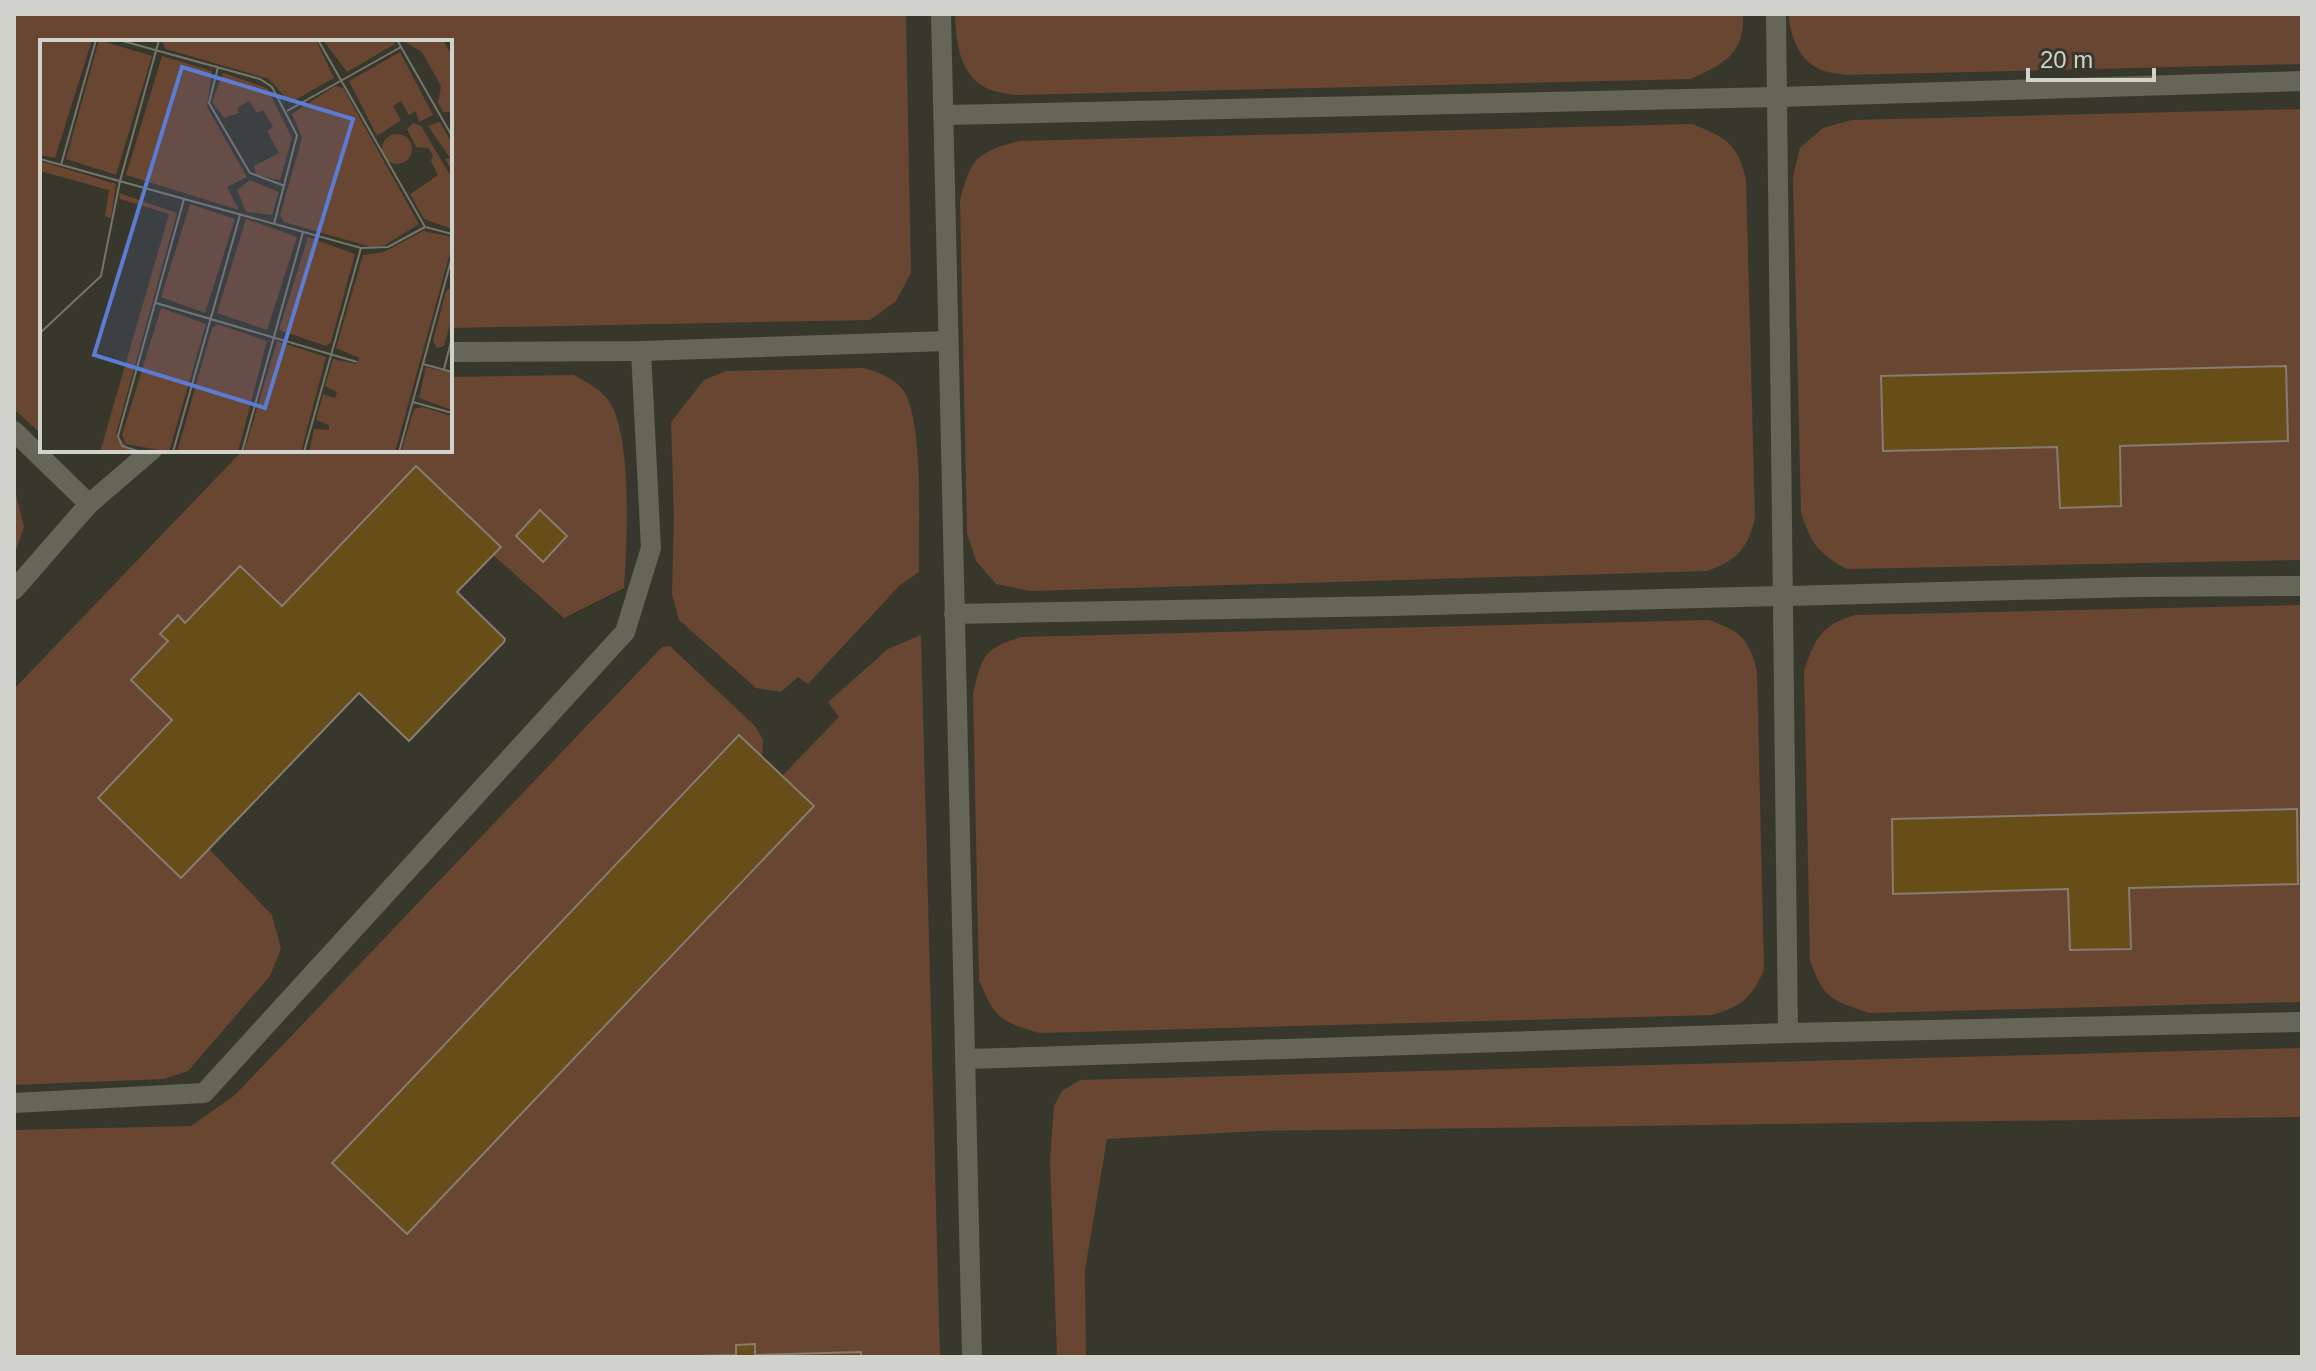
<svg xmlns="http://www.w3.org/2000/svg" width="2316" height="1371" viewBox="0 0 2316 1371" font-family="Arial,sans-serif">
<rect width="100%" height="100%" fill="#37372b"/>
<g fill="#684631">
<polygon points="14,14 906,14 911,273 896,301 870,320 450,328 450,42 42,42 42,435 14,409"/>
<path d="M 955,14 L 1743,14 C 1745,54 1724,64 1691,79 L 1014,95 C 1006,93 995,92 988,89 C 959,76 956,41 955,14 Z"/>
<path d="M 1789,14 L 2302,14 L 2302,64 L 1845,75 C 1837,73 1826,73 1819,69 C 1799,60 1789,34 1789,14 Z"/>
<path d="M 2302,109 L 2302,560 L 1847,569 C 1818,554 1810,542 1801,512 L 1793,176 L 1800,148 L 1823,128 L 1852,120 Z"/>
<path d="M 1692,124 C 1726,138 1737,142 1746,179 L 1755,518 C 1747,550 1737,560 1707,571 L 1030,591 L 996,584 L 976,561 L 967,533 L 960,201 C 970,159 977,152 1019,141 Z"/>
<path d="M 864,368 C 880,373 896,378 905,393 C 924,427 918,530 919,572 L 900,585 L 808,684 L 798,677 L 781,692 L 756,688 L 679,620 L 672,594 L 674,515 L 671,422 L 704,380 L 726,371 Z"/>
<path d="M 574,375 C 586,382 599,388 608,400 C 633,432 627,546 624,588 L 564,618 L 493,555 L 500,547 L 416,466 L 282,606 L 240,566 L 185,623 L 178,616 L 160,633 L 168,641 L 131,679 L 172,720 L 98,798 L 181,878 L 209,849 L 272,915 L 281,949 L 270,976 L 188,1071 L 164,1079 L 14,1085 L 14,689 L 243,450 L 450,450 L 450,377 Z"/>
<polygon points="14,486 24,527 14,556"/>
<path d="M 2302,605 L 2302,1002 L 1869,1013 C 1832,1000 1823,999 1810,960 L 1804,671 C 1815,638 1821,625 1855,615 Z"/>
<path d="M 1709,620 C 1741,632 1748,637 1757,671 L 1764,970 C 1750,1000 1743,1005 1712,1015 L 1040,1033 C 1001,1022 995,1019 979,980 L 973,694 C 981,657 984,648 1021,637 Z"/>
<polygon points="921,635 940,1357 14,1357 14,1130 191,1126 235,1095 662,647 670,646 755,726 763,740 762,757 782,776 839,717 828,702 888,649"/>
<polygon points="2302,1048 2302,1117 1260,1131 1107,1139 1085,1270 1086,1357 1057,1357 1050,1160 1054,1106 1062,1091 1080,1080"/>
</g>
<g fill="#674d18" stroke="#857d71" stroke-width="2">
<polygon points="2286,366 2288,441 2120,446 2121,506 2060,508 2057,447 1883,451 1881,376"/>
<polygon points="416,466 501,547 457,592 505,639 504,642 409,741 359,693 181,878 98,798 172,720 131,680 168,641 160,634 178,615 185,623 240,566 282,606"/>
<polygon points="540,510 567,536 543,562 516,536"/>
<polygon points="739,735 814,806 407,1234 332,1163"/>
<polygon points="2297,809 2298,884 2129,888 2131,949 2070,950 2068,889 1893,894 1892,819"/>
<polygon points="755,1344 755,1355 861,1352 861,1357 653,1357 736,1355 736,1345"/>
</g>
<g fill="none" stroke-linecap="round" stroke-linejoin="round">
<g stroke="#656558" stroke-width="20">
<polyline points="941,14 972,1357"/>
<polyline points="1776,14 1788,1033"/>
<polyline points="944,115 1777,97 2302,81"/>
<polyline points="450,352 641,351 947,341"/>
<polyline points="14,431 89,504"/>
<polyline points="14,590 89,504 152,450"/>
<polyline points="954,614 1391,606 2136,587 2302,586"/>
<polyline points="967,1059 1788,1033 2302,1022"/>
<polyline points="14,1103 204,1093 625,632 651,548 641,351"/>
</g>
</g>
<g transform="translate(40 40)">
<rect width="412" height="412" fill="#37372b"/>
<path d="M 0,0 L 52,0 L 15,118 L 0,115 ZM 59,0 L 112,16 L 76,135 L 26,119 ZM 276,0 L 294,38 L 250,63 L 229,39 L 126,9 L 122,2 ZM 283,0 L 354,0 L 355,4 L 307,32 ZM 362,0 L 403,0 L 412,16 L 412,72 L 403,72 L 398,63 L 401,46 L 382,12 ZM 360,12 L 393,75 L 379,82 L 376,71 L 369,75 L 361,61 L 353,66 L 361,80 L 337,96 L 309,41 ZM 122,16 L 172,31 L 167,67 L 207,137 L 187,147 L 199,170 L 86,135 ZM 183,33 L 227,48 L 252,98 L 240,140 L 216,135 L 214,126 L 239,113 L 227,91 L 233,87 L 223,70 L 217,73 L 209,61 L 197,68 L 199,73 L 184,78 L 172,62 ZM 295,46 L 303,48 L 379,184 L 345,205 L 331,207 L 244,182 L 240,175 L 262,98 L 252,74 ZM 400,82 L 412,103 L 412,131 L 405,119 L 410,118 L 388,86 ZM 373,83 L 381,86 L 412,138 L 412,189 L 384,179 L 370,154 L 398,135 L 391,121 L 393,115 L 388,108 L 376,107 L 367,89 ZM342 109a15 15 0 1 1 30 0a15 15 0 1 1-30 0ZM 0,121 L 76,144 L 71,178 L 65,176 L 69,150 L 0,131 ZM 210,140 L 239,152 L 232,175 L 206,172 L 197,150 ZM 79,153 L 137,173 L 76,394 L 92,412 L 60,412 L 129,174 L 80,159 ZM 150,164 L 195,179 L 165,273 L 121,257 ZM 206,179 L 257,197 L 227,290 L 177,273 ZM 383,191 L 412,197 L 412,206 L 355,412 L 269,412 L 274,389 L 289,390 L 289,385 L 276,380 L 283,354 L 295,358 L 297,352 L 285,346 L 293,319 L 317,324 L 319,318 L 296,308 L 323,215 L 344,212 ZM 268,197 L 315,214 L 291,302 L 286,306 L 239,290 ZM 412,247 L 412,277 L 404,306 L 397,308 L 393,301 L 406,251 ZM 121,268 L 166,284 L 129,412 L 86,404 L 82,395 ZM 177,284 L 227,301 L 198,412 L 137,412 L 172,288 ZM 237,301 L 286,317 L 261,412 L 204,412 ZM 386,327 L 412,333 L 412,370 L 379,358 ZM 382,367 L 412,376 L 412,412 L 361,412 L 374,369 Z" fill="#684631"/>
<path fill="none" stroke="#75756b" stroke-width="2" d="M 79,0 L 220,39 L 232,47 L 257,95 L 234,184M 278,0 L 385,187 L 412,194M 357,0 L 412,96M 178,27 L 169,63 L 210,133 L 245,146M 247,71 L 361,7M 0,119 L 321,208 L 348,207 L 385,187M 21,125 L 56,0M 116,263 L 317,322M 0,293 L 61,236 L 80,141 L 119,0M 383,324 L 412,332M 404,329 L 412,298M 373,362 L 412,373M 101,412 L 82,406 L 78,396 L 144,159M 133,412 L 200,175M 202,412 L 263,192M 264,412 L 321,208M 359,412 L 412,217"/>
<path fill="#5c7cd3" fill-opacity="0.15" stroke="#5c7cd3" stroke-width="4" d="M 142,27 L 313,79 L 225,368 L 54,315 Z"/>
<rect width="412" height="412" fill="none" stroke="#d1d2ca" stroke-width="4"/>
</g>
<rect width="2316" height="1371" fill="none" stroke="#d1d2ca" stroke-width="32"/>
<path d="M2028 68v12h126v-12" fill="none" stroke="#d1d2ca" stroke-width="4"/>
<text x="2040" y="68" font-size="24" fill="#d1d2ca" stroke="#37372b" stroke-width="6" paint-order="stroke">20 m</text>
</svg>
